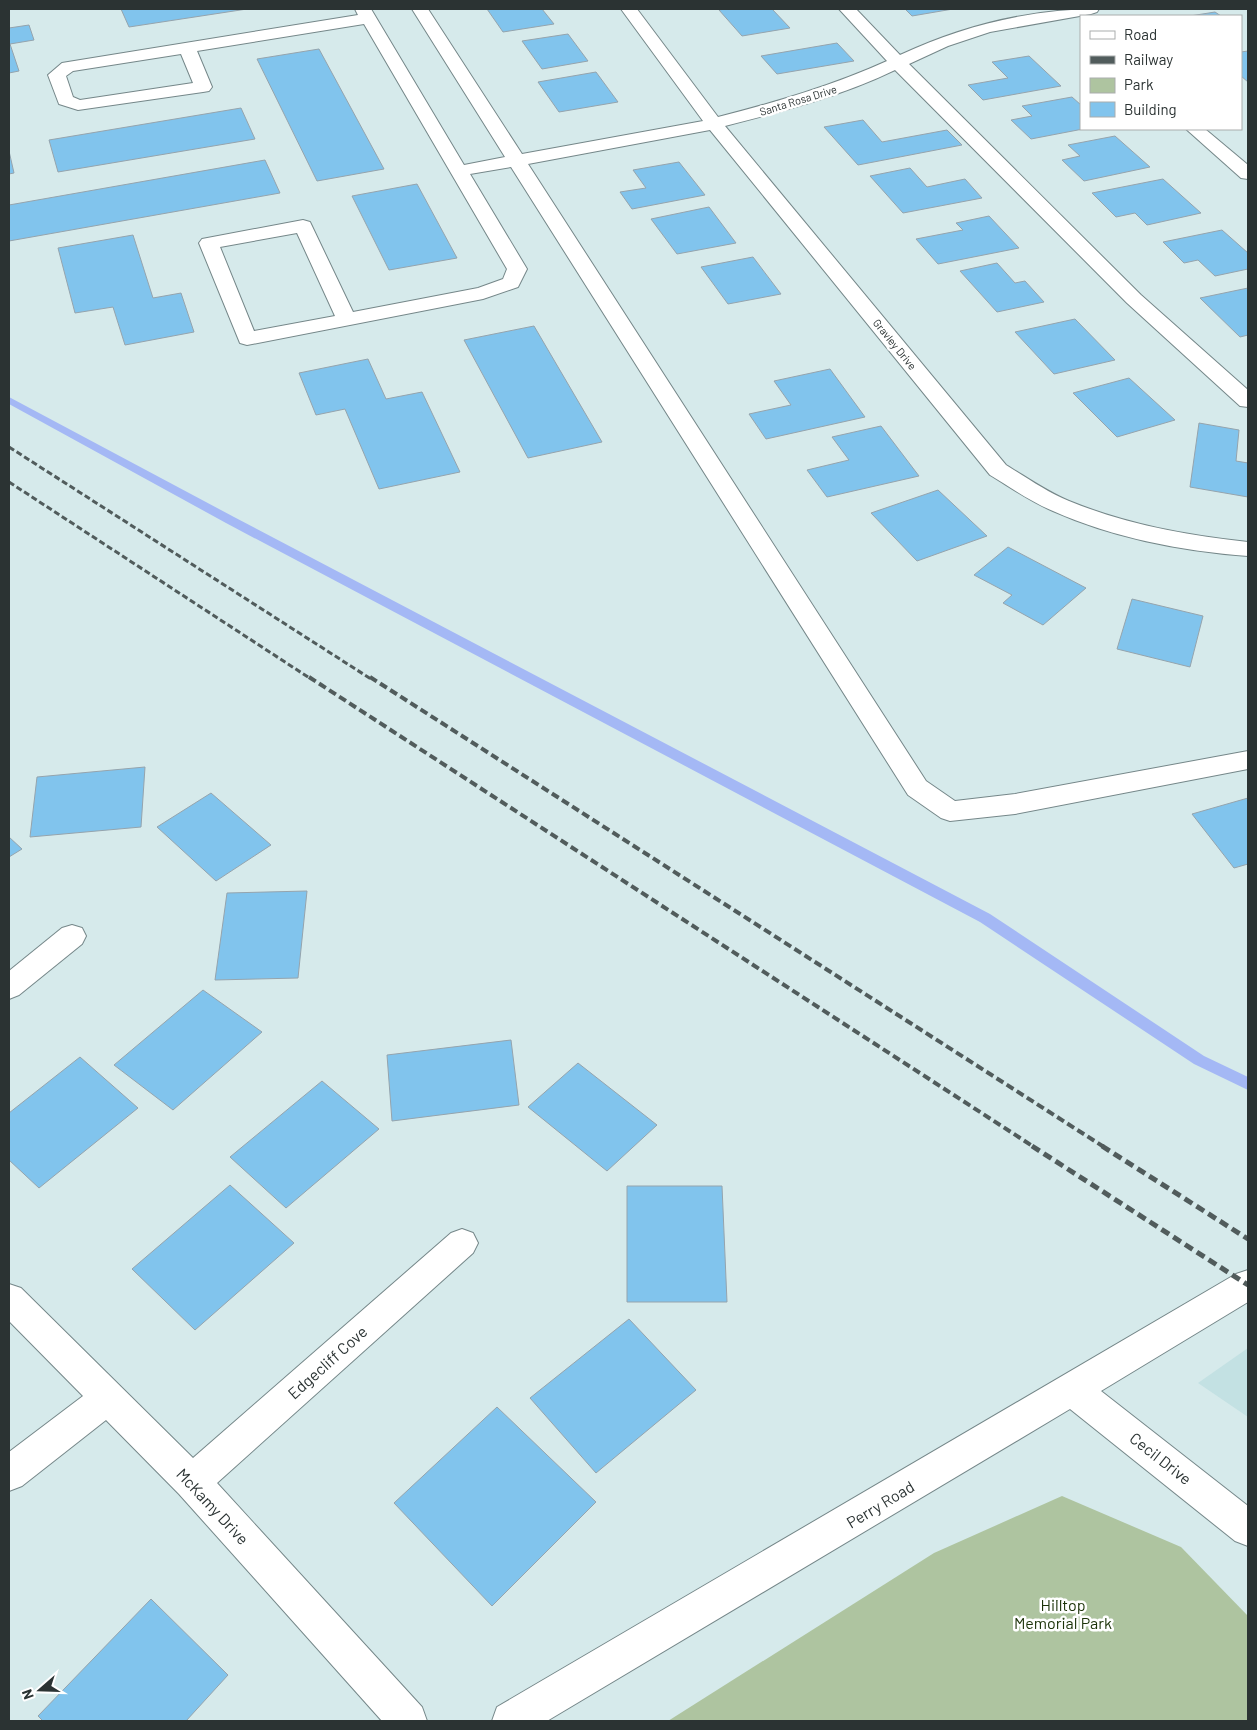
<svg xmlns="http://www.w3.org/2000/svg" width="1257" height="1730" viewBox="0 0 1257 1730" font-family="Barlow,sans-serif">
<rect width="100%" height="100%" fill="#d6eaeb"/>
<polygon fill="#c3e1e3" points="1248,1348 1248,1417 1198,1383"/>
<polygon fill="#aec4a0" points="1062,1496 1181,1547 1248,1616 1248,1721 668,1721 934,1553"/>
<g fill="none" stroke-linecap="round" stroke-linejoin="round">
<polygon fill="#a4b8f5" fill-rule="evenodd" points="9,397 234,517 990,914 1204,1056 1248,1077 1248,1090 1194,1064 980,922 226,523 9,404"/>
</g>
<g fill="#81c4ed" stroke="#95a4ad">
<polygon points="121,9 247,9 129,27"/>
<polygon points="487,9 542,9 554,24 503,32"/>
<polygon points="725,9 772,9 790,28 742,36 719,10"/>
<polygon points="905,9 953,9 912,16"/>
<polygon points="1215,12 1221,16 1190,16"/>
<polygon points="29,25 34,40 10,44 19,71 9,73 9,28"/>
<polygon points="568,34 588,61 542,69 522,41"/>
<polygon points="837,43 854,61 777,74 761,56"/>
<polygon points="319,49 384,169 317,181 257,59"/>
<polygon points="1248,51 1248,82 1241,76 1241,52"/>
<polygon points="1029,56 1061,86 983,100 968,85 1008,78 992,62"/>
<polygon points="596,72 618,102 559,112 538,82"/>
<polygon points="1072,97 1081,105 1081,129 1083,129 1031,139 1011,120 1032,116 1022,106"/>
<polygon points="241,108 255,139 58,172 49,140"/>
<polygon points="863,120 882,142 947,130 962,145 858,165 824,127"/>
<polygon points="1115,136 1150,167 1084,181 1062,160 1080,156 1068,145"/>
<polygon points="9,151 14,173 9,174"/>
<polygon points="265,160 280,193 9,241 9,205"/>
<polygon points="679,162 705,195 632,209 620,192 646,188 633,170"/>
<polygon points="910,168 927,187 965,179 982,198 903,213 870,176"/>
<polygon points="1163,179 1201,213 1147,225 1135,213 1116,217 1092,193"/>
<polygon points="417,184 457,258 389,270 352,196"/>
<polygon points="709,207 736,243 677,254 651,219"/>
<polygon points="989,216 1019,248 938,264 916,239 963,230 956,223"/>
<polygon points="1222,230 1248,253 1248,269 1215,276 1198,260 1184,263 1163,242"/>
<polygon points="133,235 153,298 181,293 194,332 125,345 113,307 75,313 58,248"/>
<polygon points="753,257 781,294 728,304 701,267"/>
<polygon points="997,263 1015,283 1025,281 1044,302 997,312 960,271"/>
<polygon points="1248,288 1248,335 1240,337 1200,298"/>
<polygon points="1075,319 1115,360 1054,374 1015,332"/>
<polygon points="534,326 602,442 528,458 464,340"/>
<polygon points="368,359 386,399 422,392 460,472 379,489 345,409 316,415 299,373"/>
<polygon points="830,369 865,417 766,439 749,414 791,405 774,381"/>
<polygon points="1129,378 1175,420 1117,437 1073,393"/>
<polygon points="1199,423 1239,430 1236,461 1248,463 1248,497 1190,487"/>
<polygon points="881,426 919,476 827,497 807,470 849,460 832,437"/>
<polygon points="938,490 987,536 917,561 871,513"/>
<polygon points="1008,547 1086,588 1043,625 1003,603 1012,595 974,575"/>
<polygon points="1132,599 1203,616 1190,667 1117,649"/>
<polygon points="145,767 141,827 30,837 37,777"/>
<polygon points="211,793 271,845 216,881 157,827"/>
<polygon points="1248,798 1248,864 1234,868 1192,814"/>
<polygon points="9,837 22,849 9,857"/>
<polygon points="307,891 298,978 215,980 227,893"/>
<polygon points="203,990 262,1032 173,1110 114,1065"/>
<polygon points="511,1040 519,1105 392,1121 387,1055"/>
<polygon points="80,1057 138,1108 39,1188 9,1160 9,1113"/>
<polygon points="578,1063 657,1125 607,1171 528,1107"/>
<polygon points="322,1081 379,1129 286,1208 230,1157"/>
<polygon points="230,1185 294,1243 195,1330 132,1269"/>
<polygon points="627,1186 722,1186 727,1302 627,1302"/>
<polygon points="629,1319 696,1390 596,1473 530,1398"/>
<polygon points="497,1407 596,1502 492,1606 394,1503"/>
<polygon points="151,1599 228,1675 186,1721 43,1721 38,1716"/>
</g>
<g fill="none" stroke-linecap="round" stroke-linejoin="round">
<g stroke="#758789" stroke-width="2">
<g id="minor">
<path d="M 355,9 L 371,9 L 464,165 L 505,157 L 412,9 L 428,9 L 522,154 L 703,121 L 621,9 L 637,9 L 718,117 C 776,102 832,86 887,61 L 839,9 L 856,9 L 900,55 C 962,26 1030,9 1099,9 L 1097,12 L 1091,14 L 990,32 L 948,46 L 909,64 L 1141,295 L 1248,390 L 1248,407 L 1240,406 L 1127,303 L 895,70 C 841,96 784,111 725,126 L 1006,465 C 1026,477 1047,492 1069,501 C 1128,525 1186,535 1248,542 L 1248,556 C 1182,551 1114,538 1053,511 C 1031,502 1010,487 990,475 L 710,130 L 528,164 L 926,781 L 955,801 L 1015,794 L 1248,751 L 1248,769 L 1015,814 L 950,821 L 941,818 L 908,795 L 511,167 L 470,174 L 527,269 L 518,287 L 483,299 L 247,345 L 240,343 L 199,243 L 202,239 L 303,220 L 310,222 L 353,312 L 478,288 L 503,279 L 507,269 L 364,24 L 197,51 L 212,87 L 209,91 L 203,92 L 78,110 L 59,104 L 48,75 L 62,63 L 68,62 L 358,15 ZM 181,54 L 193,83 L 80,100 L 73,97 L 66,76 L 73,71 ZM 297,233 L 335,316 L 254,331 L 220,247 Z"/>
<polygon points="1186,129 1205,129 1248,165 1248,179 1241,178"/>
<polygon points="72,925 82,928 86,936 82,944 19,995 9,999 9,971 62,928"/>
<polygon points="462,1229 473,1233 478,1243 473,1253 217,1483 422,1707 427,1721 382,1721 179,1494 106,1420 22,1486 9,1491 9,1452 83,1396 9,1321 9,1284 21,1288 193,1458 451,1233"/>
<polygon points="1248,1270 1248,1302 1101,1391 1248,1506 1248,1546 1235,1541 1070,1409 547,1721 492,1721 497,1707 1236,1274"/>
</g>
</g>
<use href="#minor" fill="#fff" fill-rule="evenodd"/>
<g stroke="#515c5c" stroke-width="3" stroke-dasharray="6 3" stroke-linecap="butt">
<polyline points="9,447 371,679"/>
<polyline points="9,482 311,679"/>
</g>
<g stroke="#515c5c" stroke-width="4" stroke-dasharray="8 4" stroke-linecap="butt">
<polyline points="309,677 1034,1147"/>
<polyline points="370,677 1104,1147"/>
</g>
<g stroke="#515c5c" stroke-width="5" stroke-dasharray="9 5" stroke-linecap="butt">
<polyline points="1032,1146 1248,1285"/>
<polyline points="1102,1146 1248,1239"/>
</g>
</g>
<g text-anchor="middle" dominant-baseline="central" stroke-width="5" stroke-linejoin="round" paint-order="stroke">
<g font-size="11" fill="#2b3333" stroke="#fff">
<text transform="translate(798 100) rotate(-17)">Santa Rosa Drive</text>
<text transform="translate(895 344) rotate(51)">Gravley Drive</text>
</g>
<g font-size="16" fill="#2b3333" stroke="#fff">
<text transform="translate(327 1362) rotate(-42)">Edgecliff Cove</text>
<text transform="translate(1161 1458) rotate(38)">Cecil Drive</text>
<text transform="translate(880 1504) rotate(-31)">Perry Road</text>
<text transform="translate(213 1506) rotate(47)">McKamy Drive</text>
</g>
<g font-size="16" fill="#1b3208" stroke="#fff">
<text x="1063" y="1604">Hilltop<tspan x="1063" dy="18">Memorial Park</tspan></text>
</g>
</g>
<rect width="1257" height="1730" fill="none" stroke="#2b3333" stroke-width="20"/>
<rect x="1080" y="15" width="162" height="115" fill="#ffffff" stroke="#aaadad"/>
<rect x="1090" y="31" width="25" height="8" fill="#ffffff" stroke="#aaadad"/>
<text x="1124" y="40" font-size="15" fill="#2b3333">Road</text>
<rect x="1090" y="56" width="25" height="8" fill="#515c5c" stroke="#aaadad"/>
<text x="1124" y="65" font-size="15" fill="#2b3333">Railway</text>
<rect x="1090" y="78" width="25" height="15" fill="#aec4a0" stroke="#aaadad"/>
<text x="1124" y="90" font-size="15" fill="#2b3333">Park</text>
<rect x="1090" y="102" width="25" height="15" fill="#81c4ed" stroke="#aaadad"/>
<text x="1124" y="115" font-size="15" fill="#2b3333">Building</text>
<g transform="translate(40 1690) rotate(250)" stroke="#ffffff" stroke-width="4" paint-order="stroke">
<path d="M0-4L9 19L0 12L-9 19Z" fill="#2b3333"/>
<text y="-8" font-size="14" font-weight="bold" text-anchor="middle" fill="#2b3333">N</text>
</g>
</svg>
